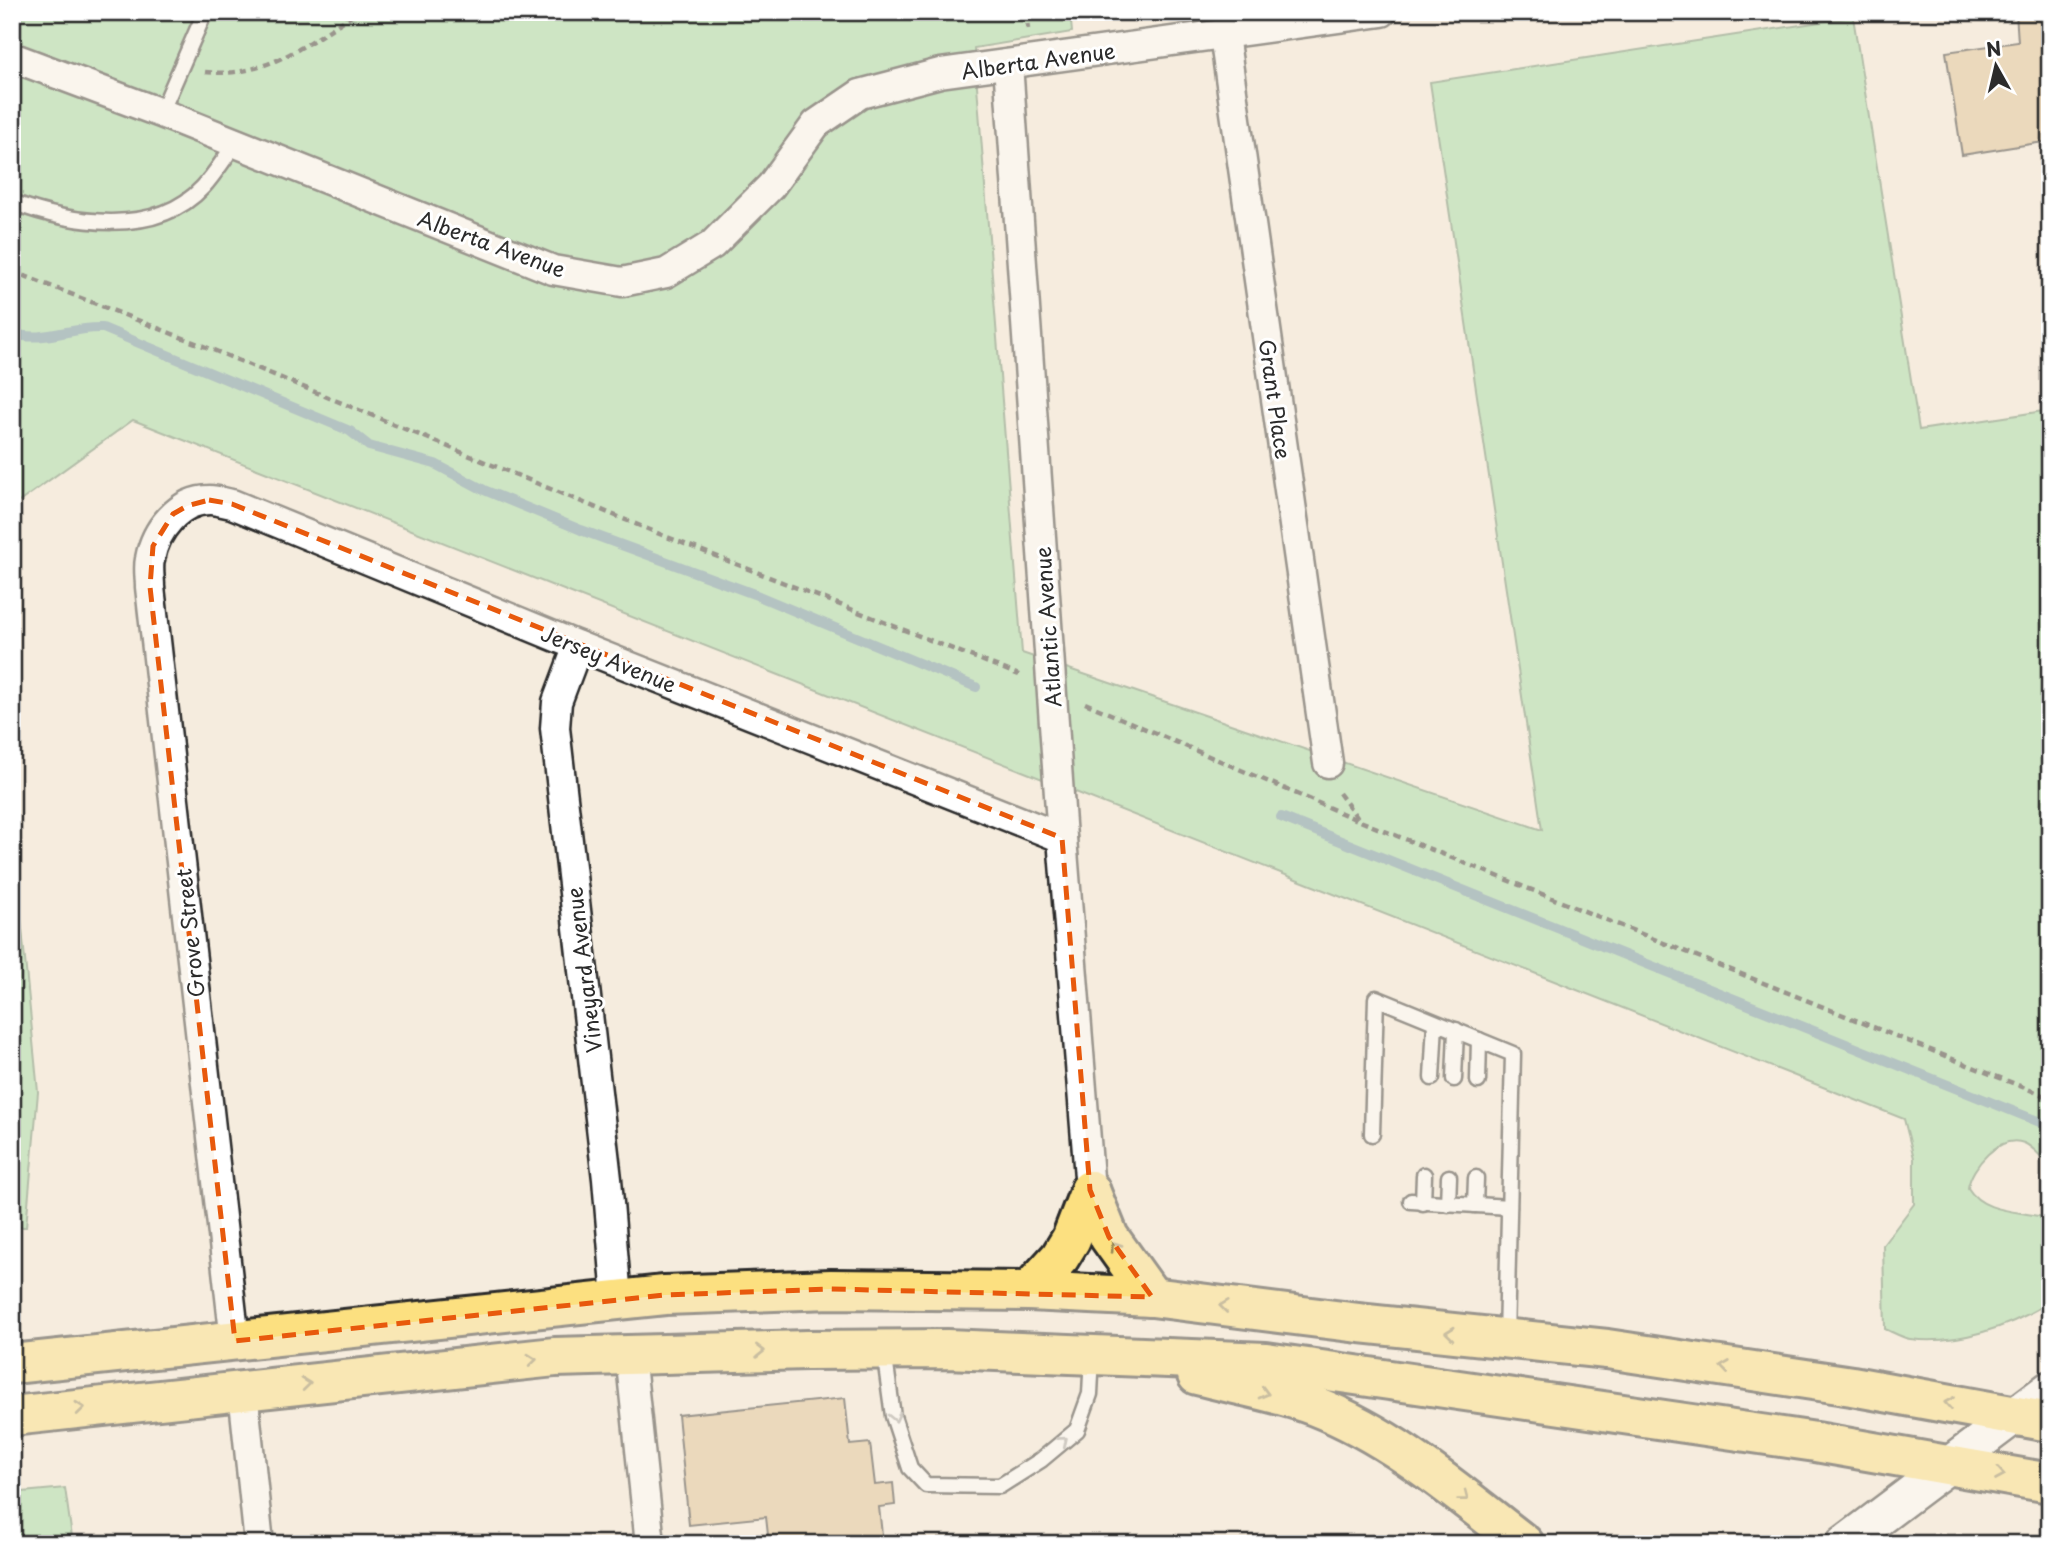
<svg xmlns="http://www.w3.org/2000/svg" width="2062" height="1556" viewBox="0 0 2062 1556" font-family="'Playpen Sans',sans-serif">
<rect width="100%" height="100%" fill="#f5ecde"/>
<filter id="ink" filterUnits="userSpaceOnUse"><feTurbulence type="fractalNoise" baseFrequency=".0143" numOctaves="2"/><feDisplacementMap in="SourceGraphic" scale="14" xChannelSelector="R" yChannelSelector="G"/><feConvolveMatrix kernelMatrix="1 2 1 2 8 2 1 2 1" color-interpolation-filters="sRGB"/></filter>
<g filter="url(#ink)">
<g fill="#9edca5" stroke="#648468" stroke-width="2">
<path d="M 12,12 L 1070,12 L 1072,32 L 974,48 L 1022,653 L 1542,830 L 1430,82 L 1853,17 L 1919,430 L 2050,410 L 2050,1165 C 2041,1158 2034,1147 2024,1143 C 1999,1134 1971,1167 1968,1188 C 1984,1215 2023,1210 2050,1219 L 2050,1301 C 2012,1327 1956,1345 1910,1339 C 1902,1338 1893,1332 1885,1329 L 1883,1245 L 1914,1204 L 1914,1158 L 1904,1119 L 133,420 L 12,507 Z"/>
<polygon points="12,827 38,1092 26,1227 12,1227"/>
<polygon points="65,1488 73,1544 12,1544 12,1493"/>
</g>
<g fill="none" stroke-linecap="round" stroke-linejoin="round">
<g stroke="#65909f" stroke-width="10">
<path d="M 12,333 C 42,344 72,326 103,328 L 350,431 L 369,446 L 435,464 L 484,490 L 581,530 L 754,594 L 976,687"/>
<polyline points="1281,817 2050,1126"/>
</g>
</g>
<g fill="#dec092" stroke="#2b2b2b" stroke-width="2">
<polygon points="2016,12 2050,12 2050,141 1962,155 1946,52 2018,42"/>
<polygon points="845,1398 850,1445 870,1443 875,1485 893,1483 895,1505 879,1507 883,1544 769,1544 766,1517 689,1525 678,1415"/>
</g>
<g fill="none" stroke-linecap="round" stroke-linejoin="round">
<g stroke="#2b2b2b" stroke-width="19">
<g id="service">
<polyline points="161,113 205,12"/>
<path d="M 12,202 C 70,224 156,238 203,187 C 215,174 225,157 236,143"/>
<polyline points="1432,1078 1435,1023"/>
<polyline points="1454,1079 1456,1030"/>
<polyline points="1478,1081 1479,1040"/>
<polyline points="1372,1134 1376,998 1513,1054 1506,1337"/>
<polyline points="1411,1201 1509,1207"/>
<polyline points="1423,1203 1424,1175"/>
<polyline points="1448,1204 1449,1177"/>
<polyline points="1475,1205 1476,1178"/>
<polyline points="884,1351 893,1416 910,1468 926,1485 1000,1486 1041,1460 1077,1430 1090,1394 1092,1355"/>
</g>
</g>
<g stroke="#2b2b2b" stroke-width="33">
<g id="minor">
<polyline points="1224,35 1328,763"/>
<polyline points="12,57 161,113 553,270 622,282 666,273 712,245 771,186 816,124 860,94 940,73 1382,12"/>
<polyline points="1008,64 1062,838 1090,1190"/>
<polyline points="578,646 557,702 555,728 607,1179 617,1299"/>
<path d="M 235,1341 L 150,587 C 150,578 148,568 150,559 C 155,531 178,500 210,500 C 217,500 225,503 232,504 L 578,646 L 1062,838"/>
<polyline points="630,1354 650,1544"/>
<polyline points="243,1391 259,1544"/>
</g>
</g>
<g stroke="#2b2b2b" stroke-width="40">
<polyline id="tertiary" points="1844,1544 2050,1389"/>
</g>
<g stroke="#2b2b2b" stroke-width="44">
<g id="trunk">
<polyline points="1090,1190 1109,1237 1152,1297"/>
<polyline points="1029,1291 1060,1257 1071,1239 1090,1190"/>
<polyline points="12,1364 665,1295 831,1289 1029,1291 1152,1297 1359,1323 1607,1349 1852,1386 2050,1422"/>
<path d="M 1197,1375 C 1235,1385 1279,1392 1315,1406 C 1394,1437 1458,1493 1524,1544"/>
<polyline points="12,1416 555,1357 807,1350 947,1349 1266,1362 1816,1442 2050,1483"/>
</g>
</g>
<g stroke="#2b2b2b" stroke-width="4.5" stroke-dasharray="7 5" stroke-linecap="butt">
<polyline points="341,12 350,17"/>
<polyline points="1026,12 1028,29"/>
<path d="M 205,72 C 267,79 308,42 358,12"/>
<polyline points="12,271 206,347 667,537 1019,675"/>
<polyline points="1085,703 1360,821 2050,1098"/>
<polyline points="1339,793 1359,820"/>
</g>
<use href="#service" stroke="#fff" stroke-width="14"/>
<use href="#minor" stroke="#fff" stroke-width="28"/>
<use href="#tertiary" stroke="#fff" stroke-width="35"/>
<use href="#trunk" stroke="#fce080" stroke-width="38"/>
</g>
<defs><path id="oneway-chevron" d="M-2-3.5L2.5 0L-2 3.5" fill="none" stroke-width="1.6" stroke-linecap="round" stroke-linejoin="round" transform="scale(1.75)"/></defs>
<g stroke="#948656">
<use href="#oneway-chevron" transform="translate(1115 1246) rotate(-125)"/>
<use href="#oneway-chevron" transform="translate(1224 1306) rotate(-173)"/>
<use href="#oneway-chevron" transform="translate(1450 1333) rotate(-174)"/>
<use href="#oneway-chevron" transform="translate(760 1351) rotate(-1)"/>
<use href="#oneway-chevron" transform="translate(532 1360) rotate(-6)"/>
<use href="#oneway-chevron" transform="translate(1725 1367) rotate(-172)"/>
<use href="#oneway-chevron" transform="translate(306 1384) rotate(-6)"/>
<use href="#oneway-chevron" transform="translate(1264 1393) rotate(15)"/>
<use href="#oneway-chevron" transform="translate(1949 1403) rotate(-170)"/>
<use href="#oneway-chevron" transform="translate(80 1408) rotate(-6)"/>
<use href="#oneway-chevron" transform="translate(2000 1474) rotate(10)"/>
<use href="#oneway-chevron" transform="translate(1464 1497) rotate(38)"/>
</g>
<g stroke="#a0a0a0">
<use href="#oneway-chevron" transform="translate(895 1417) rotate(77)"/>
<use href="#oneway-chevron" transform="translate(1063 1441) rotate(-40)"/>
</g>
</g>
<path d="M0 0H2062V1556H0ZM 209,500 L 232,504 L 1062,838 L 1090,1190 L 1109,1237 L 1152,1297 L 831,1289 L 665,1295 L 235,1341 L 150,587 L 153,546 L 173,514 L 187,506 Z" fill="#f5ecde" fill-opacity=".55" fill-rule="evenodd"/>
<path fill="none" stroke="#e8590c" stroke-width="5" stroke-dasharray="14 9" stroke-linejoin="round" d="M 209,500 L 232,504 L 1062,838 L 1090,1190 L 1109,1237 L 1152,1297 L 831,1289 L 665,1295 L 235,1341 L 150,587 L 153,546 L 173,514 L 187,506 Z"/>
<g text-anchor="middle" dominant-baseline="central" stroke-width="6" stroke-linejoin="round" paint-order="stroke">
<g font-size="21" fill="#2b2b2b" stroke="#fff">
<text transform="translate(1038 60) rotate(-8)">Alberta Avenue</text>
<text transform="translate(492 243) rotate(20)">Alberta Avenue</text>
<text transform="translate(1276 399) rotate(82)">Grant Place</text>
<text transform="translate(1047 627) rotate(-94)">Atlantic Avenue</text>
<text transform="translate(609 658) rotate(22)">Jersey Avenue</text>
<text transform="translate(189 933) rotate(-96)">Grove Street</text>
<text transform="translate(583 970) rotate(-97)">Vineyard Avenue</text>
</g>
</g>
<rect width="2062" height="1556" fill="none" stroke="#fff" stroke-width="42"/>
<rect x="21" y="21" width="2020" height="1514" fill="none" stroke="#2b2b2b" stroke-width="2.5" filter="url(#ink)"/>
<g transform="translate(1996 66) rotate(352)" stroke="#ffffff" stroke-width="5" paint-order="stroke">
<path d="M0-5L12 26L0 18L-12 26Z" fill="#2b2b2b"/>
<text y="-10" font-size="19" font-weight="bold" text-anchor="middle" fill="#2b2b2b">N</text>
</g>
</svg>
